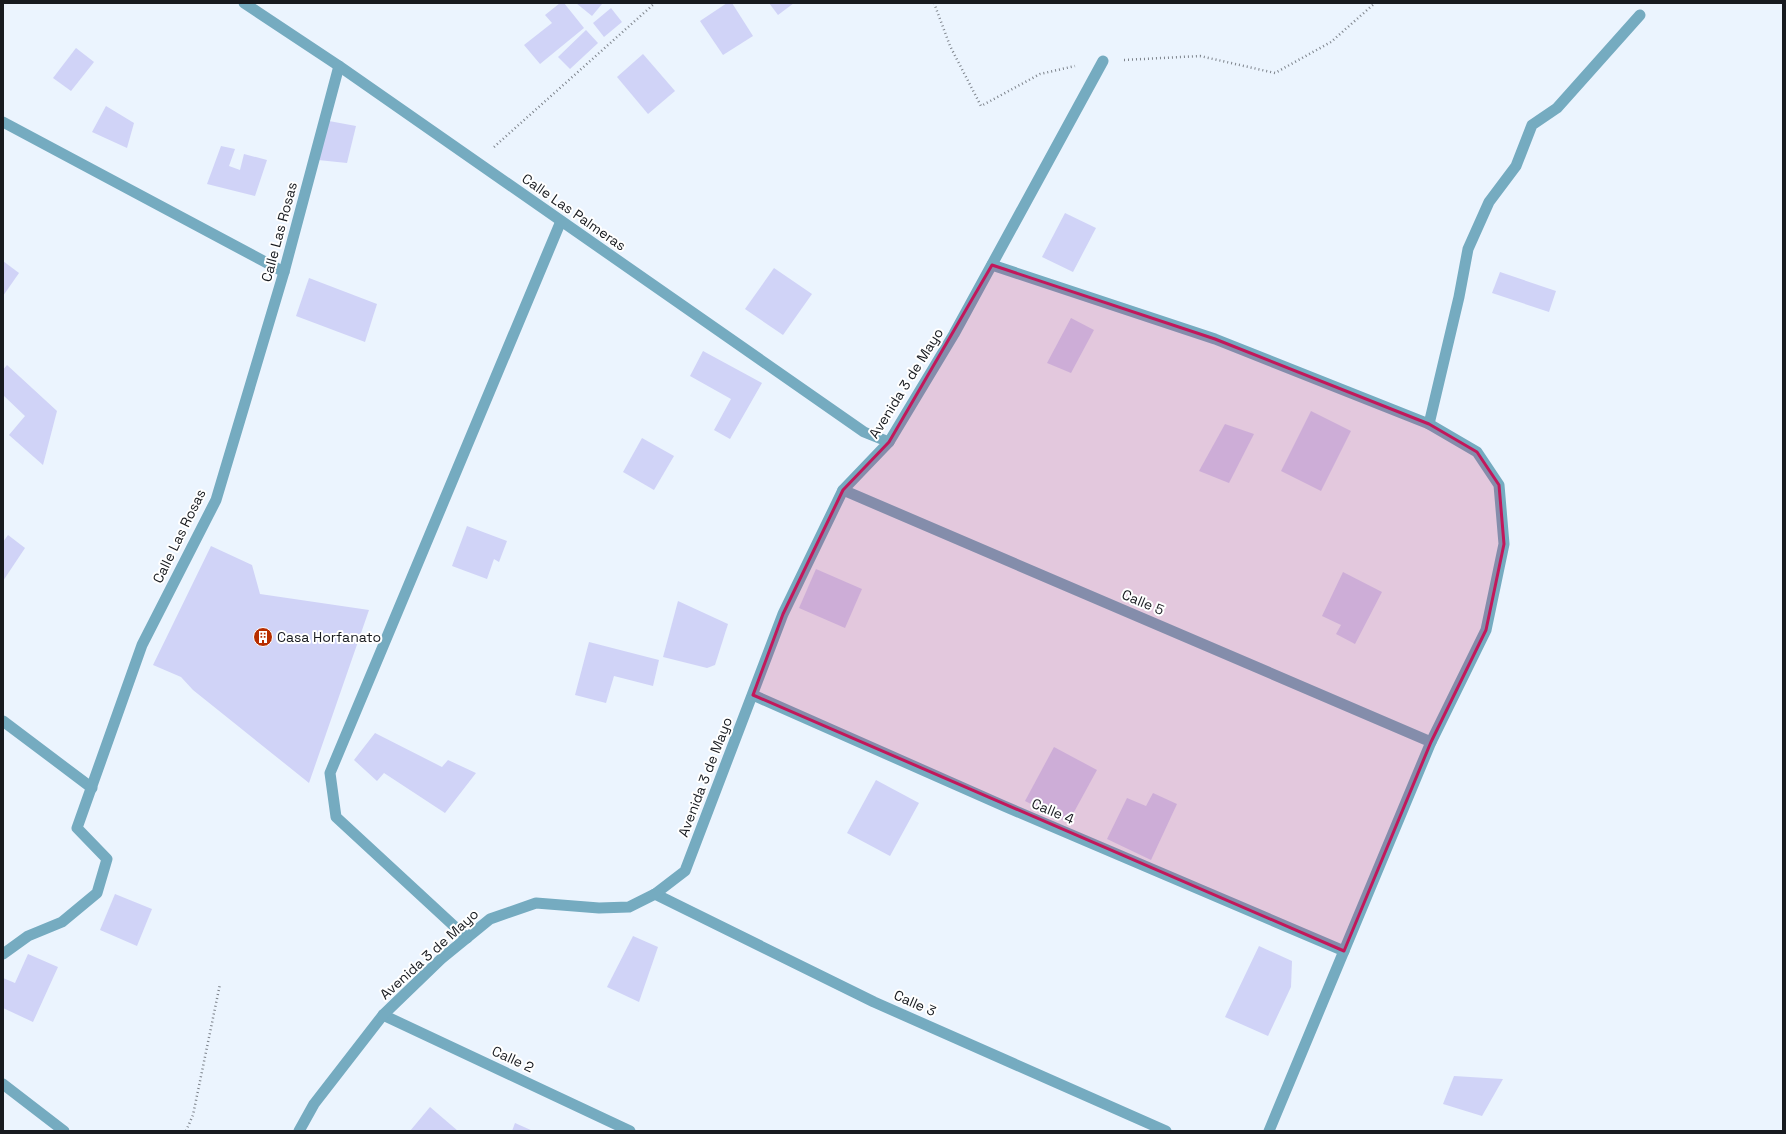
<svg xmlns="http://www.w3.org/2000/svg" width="1786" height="1134" viewBox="0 0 1786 1134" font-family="'Space Grotesk',sans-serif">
<rect width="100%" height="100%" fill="#ebf4fe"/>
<g fill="#d0d3f7">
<polygon points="560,3 564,3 584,28 540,64 524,45 552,23 545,15"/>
<polygon points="576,3 600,3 602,4 592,16"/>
<polygon points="727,3 732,3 753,36 723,55 700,21"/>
<polygon points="769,3 794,3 778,15"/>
<polygon points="611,8 622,22 604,37 593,23"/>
<polygon points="586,30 598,43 570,69 558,57"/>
<polygon points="76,48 94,62 71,91 53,78"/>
<polygon points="643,54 675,91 648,114 617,77"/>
<polygon points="106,106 134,123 127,148 92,132"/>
<polygon points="329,121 356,126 347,163 318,160"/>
<polygon points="221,146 235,149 229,166 240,170 244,154 267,160 255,196 207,184"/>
<polygon points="1065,213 1096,228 1073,272 1042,257"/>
<polygon points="3,261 19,273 3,296"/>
<polygon points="774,268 812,294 783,335 745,309"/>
<polygon points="1500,272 1556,291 1549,312 1492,293"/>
<polygon points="309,278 377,304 365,342 296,316"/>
<polygon points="1071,318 1094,330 1071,373 1047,363"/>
<polygon points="703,351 762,383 730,439 714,430 731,399 690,376"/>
<polygon points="7,365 57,411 43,465 9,435 25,416 3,395 3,370"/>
<polygon points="1311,411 1351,431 1321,491 1281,471"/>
<polygon points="1225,424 1254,434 1229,483 1199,471"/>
<polygon points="642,438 674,456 654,490 623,472"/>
<polygon points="467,526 507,541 499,562 494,559 487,579 452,566"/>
<polygon points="8,535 25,548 3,581 3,542"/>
<polygon points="211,546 252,565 260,594 369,610 309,783 193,690 181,677 153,665"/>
<polygon points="816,569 862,589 845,628 799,608"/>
<polygon points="1343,572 1382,592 1355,644 1336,634 1341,625 1322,616"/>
<polygon points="678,601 728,624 715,665 707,668 663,657"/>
<polygon points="589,642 659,660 653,686 614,676 606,703 575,695"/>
<polygon points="375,733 442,767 448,760 476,773 445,813 384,773 377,781 354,760"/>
<polygon points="1054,747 1097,770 1068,823 1025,801"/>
<polygon points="876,780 919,803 890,856 847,833"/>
<polygon points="1153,793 1177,804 1151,860 1107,839 1127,798 1146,806"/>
<polygon points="115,894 152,909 137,946 100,930"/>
<polygon points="633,936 658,947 639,1002 607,987"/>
<polygon points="1259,946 1292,961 1291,987 1268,1036 1225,1017"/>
<polygon points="28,954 58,967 33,1022 3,1008 3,978 15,983"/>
<polygon points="1454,1076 1503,1079 1482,1116 1443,1104"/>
<polygon points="430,1107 458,1131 410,1131"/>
<polygon points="515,1123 533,1131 512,1131"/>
</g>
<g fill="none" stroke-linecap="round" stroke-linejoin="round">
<g stroke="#7d838b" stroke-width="2.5" stroke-dasharray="1 3" stroke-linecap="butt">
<polyline points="934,3 950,46 981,106 1040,74 1075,66"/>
<polyline points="1124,60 1200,56 1275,73 1331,42 1375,3"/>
<polyline points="494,147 655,3"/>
<polyline points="186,1131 193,1115 220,984"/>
</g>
<polyline stroke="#75abc0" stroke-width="11" points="467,938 336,817 330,773 561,221"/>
<g stroke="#75abc0" stroke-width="11">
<polyline points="3,122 284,272"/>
<polyline points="992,265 1215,339 1429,424 1477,452 1499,485 1504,544 1486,630 1431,742 1269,1131"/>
<polyline points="1429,424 1459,297 1468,249 1489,202 1516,166 1532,125 1557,108 1640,15"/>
<polyline points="889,442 954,334 1103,61"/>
<polyline points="843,490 1431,742"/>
<polyline points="753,695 1004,806 1344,951"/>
<polyline points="3,721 92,788"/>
<polyline points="655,894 874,1002 1166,1131"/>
<polyline points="3,954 28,936 62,922 97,893 107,859 77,828 142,645 216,500 284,272 339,66"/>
<polyline points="383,1015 630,1131"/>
<polyline points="3,1084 64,1131"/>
</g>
<polyline stroke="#75abc0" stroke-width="11" points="244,3 339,66 864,432 889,442 843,490 783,614 685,871 655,894 629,907 599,908 536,903 490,919 441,959 383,1015 314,1104 299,1131"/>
</g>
<path fill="#c2185b" fill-opacity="0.2" stroke="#c2185b" stroke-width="3" stroke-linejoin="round" d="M 992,265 L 1215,339 L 1429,424 L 1477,452 L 1499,485 L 1504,544 L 1486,630 L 1431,742 L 1344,951 L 753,695 L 783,614 L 843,490 L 889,442 Z"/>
<defs>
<g id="building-disc" transform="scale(1)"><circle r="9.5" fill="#b72d00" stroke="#fff"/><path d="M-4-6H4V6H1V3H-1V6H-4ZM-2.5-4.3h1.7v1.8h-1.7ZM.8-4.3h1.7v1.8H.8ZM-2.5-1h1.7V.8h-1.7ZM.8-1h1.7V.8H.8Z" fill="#fff"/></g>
</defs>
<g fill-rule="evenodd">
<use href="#building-disc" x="263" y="637"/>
</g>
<g text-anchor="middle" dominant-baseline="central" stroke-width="4" stroke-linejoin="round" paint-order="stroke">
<g font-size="14" fill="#171a1f" stroke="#fff">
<text transform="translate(574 212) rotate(35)">Calle Las Palmeras</text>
<text transform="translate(279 232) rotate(-75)">Calle Las Rosas</text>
<text transform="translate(906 383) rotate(-58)">Avenida 3 de Mayo</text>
<text transform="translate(179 536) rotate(-64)">Calle Las Rosas</text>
<text transform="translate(1143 602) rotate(23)">Calle 5</text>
<text transform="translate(705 777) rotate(-69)">Avenida 3 de Mayo</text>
<text transform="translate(1053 811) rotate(23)">Calle 4</text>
<text transform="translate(429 954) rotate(-42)">Avenida 3 de Mayo</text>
<text transform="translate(915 1003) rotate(24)">Calle 3</text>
<text transform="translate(513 1059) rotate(25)">Calle 2</text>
</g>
<g font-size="14" fill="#171a1f" stroke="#fff" text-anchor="start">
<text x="277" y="637">Casa Horfanato</text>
</g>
</g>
<rect width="1786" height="1134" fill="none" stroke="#171a1f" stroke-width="8"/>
</svg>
